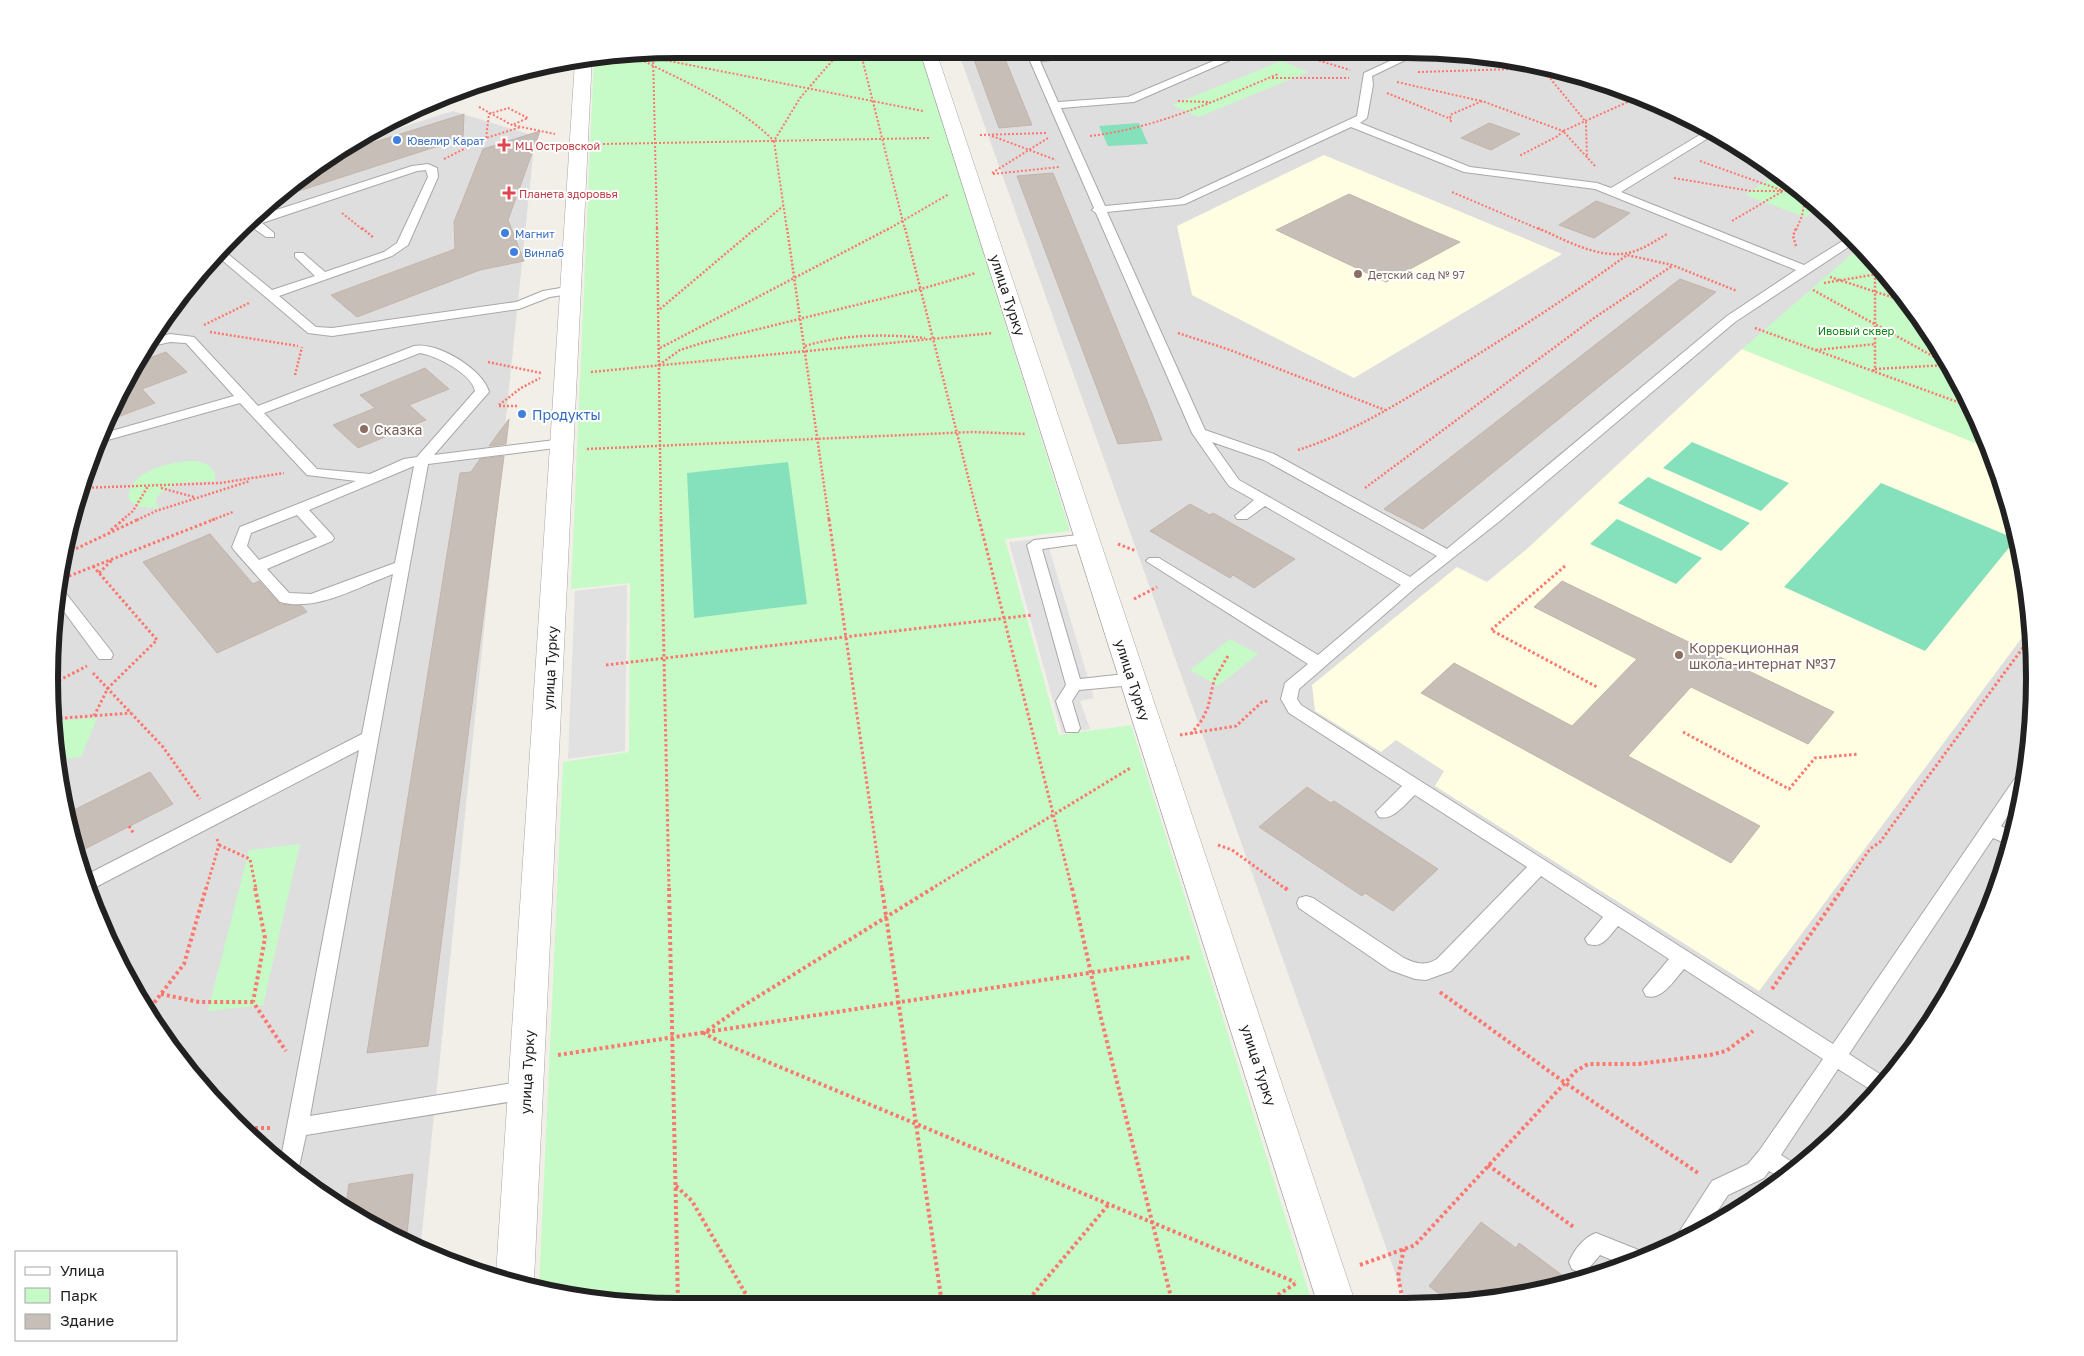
<svg xmlns="http://www.w3.org/2000/svg" width="2084" height="1356" viewBox="0 0 2084 1356" font-family="'Golos Text',sans-serif">
<rect width="100%" height="100%" fill="#f2eee8"/>
<g fill="#dfdede">
<polygon points="959,54 1488,54 1608,82 1684,114 1821,205 1905,295 1970,399 2014,515 2034,637 2030,760 2002,880 1951,992 1879,1093 1789,1177 1685,1242 1569,1286 1447,1306 1407,1306"/>
<polygon points="453,111 535,136 420,1251 363,1223 263,1151 155,1027 97,919 70,841 50,719 50,637 82,475 133,364 179,295 263,205 328,155 355,142"/>
</g>
<g fill="#fffee3">
<polygon points="1324,155 1562,254 1354,378 1192,295 1177,226"/>
<polygon points="1742,349 1988,448 2014,515 2032,624 1759,991 1435,786 1444,771 1396,740 1381,752 1315,711 1312,685 1457,567 1487,582 1528,548"/>
</g>
<g fill="#c6fbc8">
<polygon points="604,54 921,54 1070,531 1005,539 1059,735 1131,725 1313,1305 596,1302 539,1287 563,762 629,752 630,583 571,589 594,57"/>
<polygon points="1281,61 1308,72 1199,117 1172,105"/>
<polygon points="1776,175 1821,205 1822,206 1805,217 1745,195"/>
<polygon points="1860,247 1905,295 1970,399 1988,448 1742,349"/>
<path d="M 195,461 C 207,463 217,468 215,481 C 196,482 168,480 156,499 L 156,503 L 159,508 L 140,507 L 129,500 C 125,471 175,460 195,461 Z"/>
<polygon points="1230,639 1258,654 1218,686 1190,670"/>
<polygon points="97,718 81,757 57,759 50,721"/>
<polygon points="300,844 263,1005 208,1011 249,850"/>
</g>
<g fill="#85e1bb">
<polygon points="1139,123 1148,144 1108,146 1099,126"/>
<polygon points="1692,442 1789,483 1761,511 1663,468"/>
<polygon points="788,462 807,604 694,618 687,473"/>
<polygon points="1648,477 1750,523 1721,551 1618,503"/>
<polygon points="1881,483 2016,539 1925,651 1784,587"/>
<polygon points="1617,519 1702,558 1676,584 1590,544"/>
</g>
<g fill="#e1e1e1">
<polygon points="1046,538 1094,698 1080,701 1090,729 1062,733 1009,542"/>
<polygon points="627,585 625,751 568,759 575,591"/>
</g>
<g fill="#c7beb7" stroke="#c4b4aa">
<polygon points="972,54 1003,54 1032,125 999,128"/>
<polygon points="464,114 463,138 277,198 276,195 324,158"/>
<polygon points="1489,123 1520,134 1491,150 1461,138"/>
<polygon points="540,131 508,220 524,261 480,270 357,317 331,295 455,249 454,222 483,149"/>
<polygon points="1053,173 1151,411 1162,440 1118,444 1017,176"/>
<polygon points="1349,194 1424,227 1460,242 1386,282 1276,230"/>
<polygon points="1596,201 1630,213 1594,238 1559,225"/>
<polygon points="1680,279 1716,292 1423,529 1384,509"/>
<polygon points="166,352 187,372 142,389 155,403 107,421 133,364"/>
<polygon points="425,368 449,389 409,405 426,420 358,448 333,425 375,408 360,395"/>
<polygon points="509,419 506,444 489,446"/>
<polygon points="504,456 428,1046 367,1053 460,473 471,472 480,459"/>
<polygon points="1190,504 1210,515 1213,513 1295,559 1254,588 1233,575 1230,578 1150,531"/>
<polygon points="210,534 253,584 259,581 280,604 302,606 307,612 217,653 143,562"/>
<polygon points="1562,581 1834,712 1808,744 1691,687 1628,756 1760,826 1731,863 1421,693 1454,663 1572,726 1637,659 1534,607"/>
<polygon points="150,772 173,804 75,854 66,814"/>
<polygon points="1307,787 1331,803 1334,801 1438,869 1393,911 1365,893 1362,896 1259,827"/>
<polygon points="413,1174 406,1244 363,1223 345,1210 349,1184"/>
<polygon points="1481,1222 1516,1248 1519,1243 1574,1284 1453,1305 1429,1286"/>
</g>
<g fill="none" stroke-linecap="round" stroke-linejoin="round">
<g stroke="#a8a8a8" stroke-width="2">
<g id="service">
<path d="M 1027,54 L 1096,54 L 1091,57 L 1040,61 L 1058,102 L 1128,97 L 1230,54 L 1244,54 L 1134,102 L 1061,108 L 1105,206 L 1179,199 L 1357,116 L 1364,73 L 1405,54 L 1418,54 L 1372,76 L 1373,85 L 1367,118 L 1360,123 L 1470,167 L 1597,183 L 1611,188 L 1708,130 L 1715,134 L 1621,192 L 1804,265 L 1849,237 L 1856,242 L 1735,322 L 1501,520 L 1416,587 L 1299,689 L 1297,699 L 1301,705 L 1833,1044 L 2020,771 L 2028,769 L 2022,795 L 2001,826 L 2013,832 L 2010,845 L 1993,838 L 1849,1054 L 1889,1080 L 1879,1093 L 1876,1093 L 1838,1069 L 1781,1155 L 1800,1167 L 1784,1180 L 1769,1171 L 1764,1178 L 1728,1195 L 1705,1230 L 1673,1246 L 1672,1243 L 1712,1181 L 1748,1164 L 1759,1151 L 1823,1059 L 1684,969 C 1674,980 1662,1001 1646,996 L 1643,990 L 1669,959 L 1618,926 C 1609,936 1603,949 1588,944 L 1585,939 L 1603,917 L 1541,876 L 1451,971 L 1426,980 L 1415,979 L 1390,970 L 1299,908 L 1297,903 L 1299,898 L 1306,896 L 1313,898 L 1404,958 C 1416,964 1425,966 1437,959 L 1527,867 L 1415,795 C 1405,804 1393,821 1379,817 L 1376,812 L 1402,786 L 1289,713 L 1281,699 L 1285,683 L 1308,664 L 1146,561 L 1149,558 L 1159,558 L 1318,655 L 1401,585 L 1265,506 L 1247,519 L 1237,519 L 1235,516 L 1254,500 L 1229,486 L 1192,433 L 1096,213 L 1092,210 L 1094,208 ZM 1351,127 L 1464,172 L 1595,189 L 1796,270 L 1727,316 L 1447,549 L 1274,454 L 1205,430 L 1107,212 L 1185,204 ZM 1212,442 L 1264,460 L 1437,556 L 1410,577 L 1239,480 Z"/>
<polygon points="428,164 437,168 438,177 408,245 392,256 279,296 316,327 332,328 516,302 543,291 572,286 576,287 578,290 576,293 550,297 519,309 332,336 308,333 216,255 223,250 272,290 315,276 295,257 295,253 303,253 325,272 384,252 397,243 428,177 426,170 417,171 262,223 274,233 274,237 266,237 252,227 242,228 249,219 412,166"/>
<path d="M 170,334 L 194,337 L 258,406 L 414,346 C 437,341 484,370 489,392 L 434,455 L 563,439 L 570,443 L 563,447 L 428,464 L 310,1116 L 526,1081 L 533,1084 L 536,1090 L 533,1096 L 526,1099 L 306,1135 L 297,1176 L 280,1163 L 359,750 L 92,889 L 87,890 L 82,877 L 362,734 L 393,574 C 358,587 317,612 280,602 L 234,550 L 232,547 L 240,527 L 356,481 L 307,475 L 240,403 L 97,443 L 101,434 L 234,396 L 186,343 L 170,342 L 143,348 L 149,340 ZM 420,353 C 437,356 472,374 475,391 L 417,457 L 404,459 L 370,474 L 317,469 L 264,413 ZM 414,466 L 395,563 L 311,594 L 289,593 L 267,569 L 332,541 L 334,538 L 332,535 L 309,510 ZM 297,515 L 317,537 L 259,560 L 247,546 L 251,533 Z"/>
<polygon points="1087,534 1092,536 1094,539 1092,542 1042,549 1080,679 1133,673 1139,675 1141,679 1139,683 1133,685 1079,690 1072,701 1080,728 1078,732 1066,732 1056,701 1066,685 1027,545 1034,540"/>
<polygon points="60,589 64,591 111,651 113,655 111,659 99,659 57,602"/>
<path d="M 1596,1233 L 1646,1253 L 1648,1256 L 1624,1265 L 1600,1255 L 1588,1269 L 1580,1273 L 1572,1269 L 1569,1262 C 1574,1250 1584,1237 1596,1233 Z"/>
</g>
</g>
<g stroke="#a8a8a8" stroke-width="1">
<g id="minor">
<polygon points="921,54 937,54 1356,1305 1318,1305"/>
<polygon points="592,55 534,1280 532,1285 496,1275 575,62 576,59"/>
<polygon points="520,72 519,77 464,95 452,94 476,82"/>
</g>
</g>
<g stroke="#fc786e" stroke-width="2" stroke-dasharray="2 2" stroke-linecap="butt">
<path d="M 630,54 C 680,80 734,101 774,141"/>
<polyline points="653,54 657,230"/>
<polyline points="861,54 905,230"/>
<polyline points="1309,54 1317,60 1350,70"/>
<polyline points="654,58 923,111"/>
<polyline points="605,61 664,54"/>
<polyline points="1540,66 1586,122 1587,158"/>
<polyline points="1418,72 1549,68"/>
<polyline points="1272,78 1349,78"/>
<polyline points="1397,82 1481,101"/>
<polyline points="1387,93 1451,119"/>
<polyline points="1178,101 1209,102"/>
<polyline points="479,107 512,125 555,134"/>
<polyline points="1451,122 1450,115 1482,101 1563,131 1558,136 1519,156"/>
<polyline points="980,135 1046,133"/>
<polyline points="992,136 1056,160"/>
<path d="M 1090,136 C 1157,128 1217,100 1278,74"/>
<polyline points="486,138 489,114 508,108 528,118 512,125"/>
<polyline points="603,144 931,138"/>
<polyline points="444,159 486,138 521,127"/>
<polyline points="1700,161 1781,190"/>
<polyline points="1595,166 1563,131 1641,96"/>
<polyline points="992,173 1048,138"/>
<polyline points="993,174 1059,167"/>
<polyline points="1674,178 1751,191 1800,191"/>
<polyline points="1452,192 1541,230"/>
<polyline points="342,213 363,230"/>
<polyline points="1732,221 1783,191"/>
<polyline points="755,230 783,206"/>
<polyline points="787,230 774,141 800,98 838,54"/>
<polyline points="887,230 949,194"/>
<polyline points="1796,230 1802,216 1806,195"/>
</g>
<g stroke="#fc786e" stroke-width="2.5" stroke-dasharray="2 2" stroke-linecap="butt">
<polyline points="362,228 374,238"/>
<polyline points="657,228 661,520"/>
<polyline points="787,228 829,520"/>
<polyline points="905,228 979,520"/>
<path d="M 1538,228 C 1565,240 1598,259 1628,253 C 1642,250 1655,241 1667,234"/>
<polyline points="1796,246 1793,236 1796,228"/>
<polyline points="1830,277 1910,303"/>
<polyline points="1824,283 1884,273"/>
<polyline points="1813,290 1949,365"/>
<polyline points="660,309 756,228"/>
<polyline points="204,325 249,303"/>
<polyline points="1755,328 1974,408"/>
<polyline points="210,332 298,346"/>
<polyline points="1178,333 1230,350 1385,410"/>
<path d="M 805,346 C 845,334 884,334 925,338"/>
<polyline points="660,348 890,228"/>
<polyline points="1816,350 1876,344"/>
<polyline points="488,362 541,373"/>
<polyline points="659,365 680,350 702,343 921,289 976,273"/>
<polyline points="1875,369 1947,365"/>
<polyline points="1873,371 1875,369 1875,274"/>
<polyline points="591,372 993,333"/>
<polyline points="295,375 302,347"/>
<polyline points="499,405 521,388 540,378"/>
<polyline points="499,406 517,406"/>
<polyline points="587,449 972,432 1026,434"/>
<path d="M 1298,450 C 1355,432 1405,399 1456,368 C 1514,332 1572,295 1627,255 L 1672,265 L 1737,291"/>
<polyline points="80,488 220,483 284,473"/>
<polyline points="161,488 194,497"/>
<polyline points="1365,488 1594,318 1672,266"/>
<polyline points="122,520 133,511 148,486"/>
<polyline points="137,520 156,511 250,481"/>
<polyline points="212,520 233,512"/>
</g>
<g stroke="#fc786e" stroke-width="3" stroke-dasharray="2.5 2.5" stroke-linecap="butt">
<polyline points="661,519 669,889"/>
<polyline points="829,519 882,889"/>
<polyline points="979,519 1072,889"/>
<polyline points="111,530 124,519"/>
<polyline points="1118,544 1136,551"/>
<polyline points="67,553 139,519"/>
<polyline points="93,566 157,640 108,688 94,716"/>
<polyline points="1565,566 1491,630 1597,687"/>
<polyline points="99,573 112,560"/>
<polyline points="69,576 215,519"/>
<polyline points="1134,599 1157,587"/>
<polyline points="606,665 1032,615"/>
<polyline points="93,673 163,747 200,799"/>
<polyline points="50,685 87,666"/>
<polyline points="50,719 131,713"/>
<polyline points="1683,732 1789,789 1815,758 1859,754"/>
<polyline points="1191,734 1202,720 1208,707 1214,680 1229,654"/>
<polyline points="1180,735 1236,726 1262,702 1268,701"/>
<polyline points="129,826 134,834"/>
<polyline points="219,845 250,859 256,889"/>
<polyline points="1218,845 1232,850 1286,889"/>
<polyline points="206,889 219,845 217,839"/>
<polyline points="931,889 1132,767"/>
<polyline points="1842,889 1870,849 1880,842 2033,634"/>
</g>
<g stroke="#fc786e" stroke-width="4" stroke-dasharray="3 3" stroke-linecap="butt">
<polyline points="255,888 265,938 253,1002 286,1051"/>
<polyline points="669,888 678,1302"/>
<polyline points="882,888 942,1304"/>
<polyline points="933,888 738,1009 704,1033 720,1042 1295,1282"/>
<polyline points="1072,888 1100,1014 1173,1305"/>
<polyline points="1285,888 1288,890"/>
<polyline points="1772,989 1843,888"/>
<polyline points="1440,992 1564,1082 1698,1173"/>
<polyline points="161,994 199,1002 253,1002"/>
<polyline points="147,1012 184,964 206,888"/>
<polyline points="558,1055 1192,957"/>
<polyline points="243,1128 271,1128"/>
<polyline points="1488,1165 1575,1228"/>
<polyline points="676,1186 692,1201 751,1303"/>
<polyline points="1404,1249 1398,1276 1404,1306"/>
<polyline points="1360,1265 1415,1245 1576,1071 1588,1064 1638,1064 1710,1055 1726,1051 1753,1031"/>
<polyline points="1025,1304 1109,1204"/>
<polyline points="1263,1305 1296,1283"/>
</g>
<use href="#service" fill="#fff" fill-rule="evenodd"/>
<use href="#minor" fill="#fff" fill-rule="evenodd"/>
</g>
<g fill="#3f7fe0" stroke="#fff" stroke-width="2">
<circle cx="397" cy="140" r="5"/>
<circle cx="505" cy="233" r="5"/>
<circle cx="514" cy="252" r="5"/>
<circle cx="522" cy="414" r="5"/>
</g>
<g fill="#e0444e" stroke="#fff" stroke-width="2">
<path d="M501.5 137.5h5v5h5v5h-5v5h-5v-5h-5v-5h5z"/>
<path d="M506.5 185.5h5v5h5v5h-5v5h-5v-5h-5v-5h5z"/>
</g>
<g fill="#8d6e63" stroke="#fff" stroke-width="2">
<circle cx="1358" cy="274" r="5"/>
<circle cx="364" cy="429" r="5"/>
<circle cx="1679" cy="655" r="5"/>
</g>
<g text-anchor="middle" dominant-baseline="central" stroke-width="4" stroke-linejoin="round" paint-order="stroke">
<g font-size="11" fill="#366cbe" stroke="#fff" text-anchor="start">
<text x="407" y="140">Ювелир Карат</text>
<text x="515" y="233">Магнит</text>
<text x="524" y="252">Винлаб</text>
</g>
<g font-size="11" fill="#be3a42" stroke="#fff" text-anchor="start">
<text x="515" y="145">МЦ Островской</text>
<text x="519" y="193">Планета здоровья</text>
</g>
<g font-size="11" fill="#785e54" stroke="#fff" text-anchor="start">
<text x="1368" y="274">Детский сад № 97</text>
</g>
<g font-size="11" fill="#0a8410" stroke="#fff">
<text x="1856" y="330">Ивовый сквер</text>
</g>
<g font-size="14" fill="#212121" stroke="#fff">
<text transform="translate(1008 295) rotate(72)">улица Турку</text>
<text transform="translate(550 668) rotate(-87)">улица Турку</text>
<text transform="translate(1133 680) rotate(72)">улица Турку</text>
<text transform="translate(1259 1065) rotate(72)">улица Турку</text>
<text transform="translate(527 1072) rotate(-87)">улица Турку</text>
</g>
<g font-size="14" fill="#366cbe" stroke="#fff" text-anchor="start">
<text x="532" y="414">Продукты</text>
</g>
<g font-size="14" fill="#785e54" stroke="#fff" text-anchor="start">
<text x="374" y="429">Сказка</text>
<text x="1689" y="647">Коррекционная<tspan x="1689" dy="16">школа-интернат №37</tspan></text>
</g>
</g>
<path d="M0 0H2084V1356H0ZM678 58H1406A620 620 0 0 1 2026 678V678A620 620 0 0 1 1406 1298H678A620 620 0 0 1 58 678V678A620 620 0 0 1 678 58Z" fill="#fff" fill-rule="evenodd"/>
<path fill="none" stroke="#212121" stroke-width="6" d="M678 58H1406A620 620 0 0 1 2026 678V678A620 620 0 0 1 1406 1298H678A620 620 0 0 1 58 678V678A620 620 0 0 1 678 58Z"/>
<rect x="15" y="1251" width="162" height="90" fill="#ffffff" stroke="#a6a6a6"/>
<rect x="25" y="1267" width="25" height="8" fill="#ffffff" stroke="#a6a6a6"/>
<text x="60" y="1276" font-size="15" fill="#212121">Улица</text>
<rect x="25" y="1288" width="25" height="15" fill="#c6fbc8" stroke="#a6a6a6"/>
<text x="60" y="1301" font-size="15" fill="#212121">Парк</text>
<rect x="25" y="1314" width="25" height="15" fill="#c7beb7" stroke="#a6a6a6"/>
<text x="60" y="1326" font-size="15" fill="#212121">Здание</text>
</svg>
